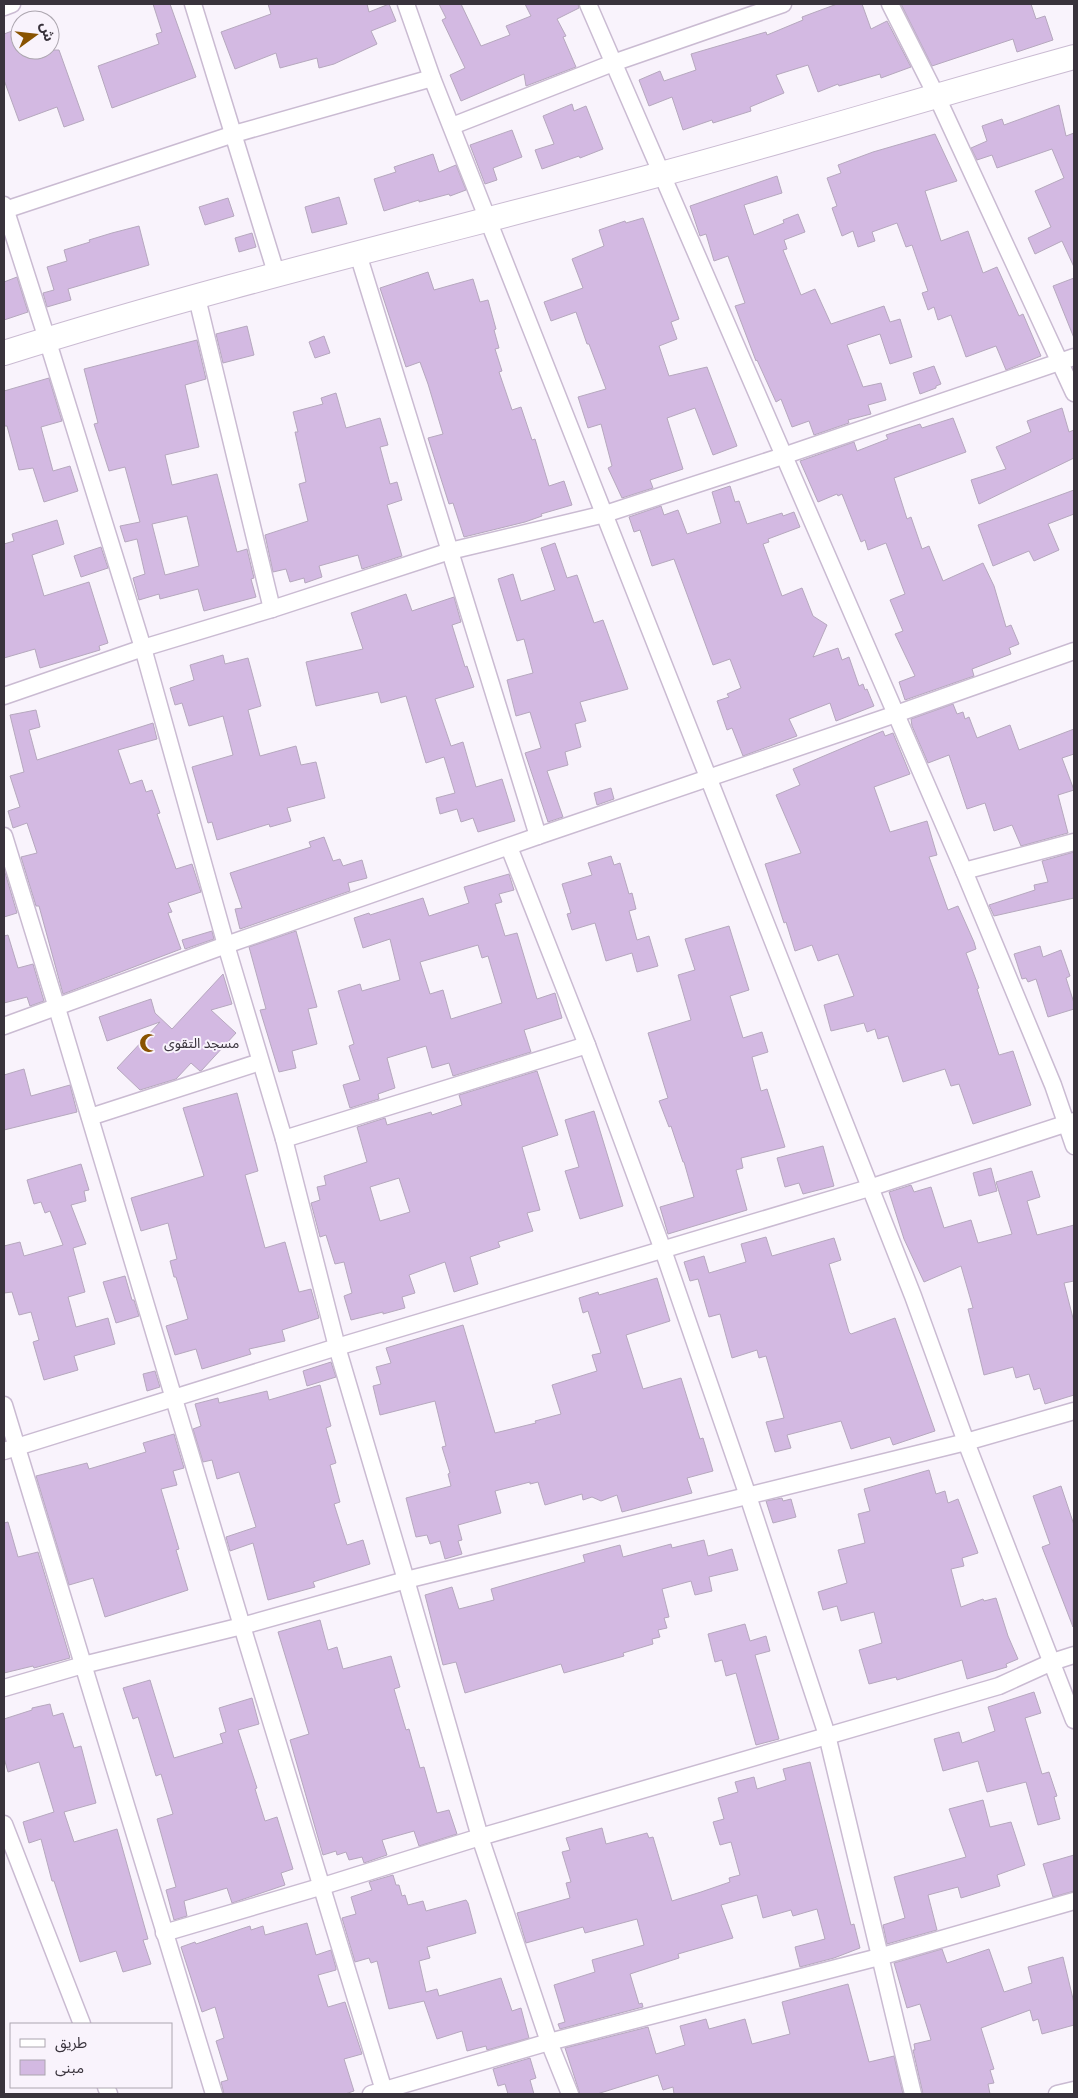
<svg xmlns="http://www.w3.org/2000/svg" width="1078" height="2098" viewBox="0 0 1078 2098" font-family="'Source Serif 4','Noto Sans Arabic',serif">
<rect width="100%" height="100%" fill="#f9f3fc"/>
<g fill="#d3b9e2" stroke="#b6a8be" fill-rule="evenodd">
<polygon points="153,4 170,4 196,77 112,108 98,66 159,44 156,34 162,32"/>
<polygon points="268,4 367,4 369,12 389,4 396,21 371,31 377,44 334,64 319,68 317,58 280,68 276,53 235,69 221,32 271,14"/>
<polygon points="439,4 461,4 481,46 510,35 506,26 531,16 525,4 578,4 579,8 557,19 566,36 563,37 576,67 526,86 524,74 461,101 450,75 465,68 442,20 446,18"/>
<polygon points="837,4 862,4 871,29 887,21 911,67 881,78 880,74 839,86 838,84 818,92 808,65 776,75 784,93 750,107 751,111 713,123 712,120 683,130 672,97 649,106 639,80 660,71 664,81 696,70 691,54 766,32 767,35 803,20 802,17"/>
<polygon points="901,4 1031,4 1036,19 1045,16 1053,40 1017,52 1013,39 932,66"/>
<polygon points="20,28 20,50 59,50 84,120 64,127 57,107 19,121 4,80 4,34"/>
<polygon points="572,104 574,111 586,106 603,149 580,158 579,156 542,169 535,150 554,144 543,116"/>
<polygon points="1059,105 1066,136 1074,133 1074,267 1062,241 1035,254 1028,238 1051,227 1035,191 1064,178 1052,149 997,168 992,155 977,160 971,148 987,141 982,126 1002,119 1004,125"/>
<polygon points="512,130 522,157 493,168 497,180 485,184 470,145"/>
<polygon points="935,134 957,181 925,191 941,241 968,231 983,273 997,267 1019,316 1023,314 1041,356 1006,370 996,346 966,357 951,315 938,320 934,307 928,310 922,293 928,291 912,245 906,247 897,223 872,232 875,241 858,247 853,231 842,236 832,208 837,206 827,178 841,173 838,165 873,152"/>
<polygon points="433,154 439,172 456,165 466,190 450,196 449,194 419,202 419,200 384,211 374,179 396,172 394,167"/>
<polygon points="777,176 782,193 744,205 754,235 784,223 783,220 798,214 805,232 784,240 787,249 783,250 801,295 815,289 831,324 884,306 890,322 900,319 912,357 890,364 880,334 847,345 863,387 881,383 886,400 868,405 871,414 848,420 849,423 814,435 809,421 792,427 781,399 776,402 757,360 756,361 735,306 745,303 728,256 714,261 706,234 700,236 690,206"/>
<polygon points="339,197 347,224 312,233 305,207"/>
<polygon points="228,198 234,216 205,225 199,207"/>
<polygon points="643,218 679,319 671,322 677,339 659,346 669,376 707,367 737,446 713,455 695,408 667,418 683,469 650,480 653,488 622,498 608,468 612,466 601,424 588,428 578,397 606,389 589,344 587,344 576,312 551,321 544,302 583,288 572,259 604,246 599,230 625,221 626,223"/>
<polygon points="139,226 149,265 68,289 71,300 47,307 43,293 54,290 47,267 67,261 64,250 90,242 89,240 112,233"/>
<polygon points="252,233 256,247 239,252 235,238"/>
<polygon points="428,272 434,290 473,279 480,302 488,300 496,329 494,330 499,348 495,349 502,371 499,372 512,410 521,407 532,440 535,439 549,486 564,481 572,505 541,514 542,516 525,522 464,537 453,503 449,504 428,438 443,434 428,384 420,362 406,367 380,288"/>
<polygon points="17,277 28,312 4,320 4,282"/>
<polygon points="1074,278 1074,338 1053,286"/>
<polygon points="247,326 254,355 223,363 216,334"/>
<polygon points="324,336 330,353 315,358 309,342"/>
<path d="M 197,340 L 206,379 L 185,385 L 199,447 L 165,455 L 172,485 L 217,474 L 237,552 L 247,549 L 254,578 L 251,579 L 256,597 L 204,611 L 198,589 L 160,599 L 159,594 L 139,600 L 133,578 L 145,574 L 137,539 L 125,542 L 120,526 L 140,522 L 125,467 L 109,471 L 94,424 L 98,423 L 84,369 ZM 187,516 L 199,566 L 165,575 L 152,524 Z"/>
<polygon points="934,366 941,384 936,386 936,388 920,394 913,373"/>
<polygon points="49,378 62,421 41,427 53,471 70,466 78,491 44,502 33,468 19,470 7,426 4,426 4,391"/>
<polygon points="336,393 346,428 380,418 388,445 380,447 390,484 397,482 402,500 387,505 402,556 362,569 358,555 319,566 322,577 305,583 304,578 290,582 286,569 273,572 265,535 308,521 299,484 306,482 295,432 298,432 293,412 323,404 321,398"/>
<polygon points="1062,408 1069,432 1074,430 1074,458 979,504 971,480 1006,469 996,447 1031,432 1027,421"/>
<polygon points="953,418 966,452 894,478 907,519 911,517 922,549 929,546 943,581 983,563 994,586 1006,627 1011,625 1019,644 1009,648 1011,654 972,669 974,676 905,700 899,682 915,676 895,634 903,631 890,600 905,594 886,543 868,550 865,540 861,542 842,494 838,496 837,494 818,502 800,461 854,442 857,451 888,439 886,435 920,424 922,428"/>
<polygon points="730,486 735,502 739,501 747,524 782,513 783,516 794,512 800,527 768,539 769,542 763,544 782,596 802,588 813,616 827,625 813,657 838,648 842,660 849,657 859,686 863,684 865,690 867,689 874,706 836,721 830,703 789,719 797,736 743,756 732,728 727,730 717,701 729,697 727,694 741,688 730,659 713,665 674,559 652,566 640,530 634,532 629,517 661,506 664,515 678,510 687,534 721,523 712,492"/>
<polygon points="1074,490 1074,514 1048,524 1059,550 1034,561 1029,551 993,566 978,525"/>
<polygon points="57,520 64,544 32,555 44,596 89,582 108,643 99,646 100,650 40,668 35,649 4,658 4,544 14,541 12,534"/>
<polygon points="555,543 567,578 577,575 594,623 603,620 628,689 580,702 586,721 575,724 581,747 565,752 568,765 547,771 563,817 548,822 525,753 541,748 530,712 516,716 507,680 533,673 524,639 517,641 498,579 513,574 521,601 555,590 541,548"/>
<polygon points="101,547 108,568 81,577 74,556"/>
<polygon points="406,594 412,611 454,597 461,622 452,625 465,667 467,666 474,687 435,699 451,746 463,742 476,787 502,779 515,821 478,832 473,818 461,822 457,809 440,814 436,798 455,793 444,757 426,763 406,696 381,703 378,692 316,706 306,662 363,649 351,613"/>
<polygon points="223,655 225,664 248,658 261,706 248,710 260,756 296,746 301,765 316,762 325,798 287,808 291,821 270,827 269,824 217,840 212,822 208,823 192,767 233,755 223,716 189,726 182,703 175,705 170,688 194,680 190,665"/>
<polygon points="953,704 957,714 963,712 965,719 969,717 977,738 1010,725 1019,750 1074,729 1074,754 1062,758 1074,790 1058,795 1068,833 1021,846 1012,825 994,831 985,803 967,809 949,755 928,763 912,726 911,719"/>
<polygon points="36,710 40,727 29,730 37,760 153,723 157,739 118,750 130,784 142,780 146,792 152,790 160,813 157,814 176,869 192,864 201,892 168,903 172,912 168,913 181,949 63,994 39,906 36,906 21,857 37,853 27,823 13,828 8,811 20,807 10,776 24,772 10,715"/>
<polygon points="883,731 885,736 893,733 910,774 874,787 890,832 927,821 937,855 929,857 948,910 958,906 974,942 976,949 966,953 979,988 977,989 999,1055 1013,1051 1031,1105 973,1124 959,1084 951,1086 945,1069 903,1082 888,1036 878,1039 875,1029 867,1032 864,1023 831,1031 824,1005 854,996 838,954 818,961 812,945 795,951 786,922 784,923 765,864 801,853 776,795 800,785 793,769"/>
<polygon points="611,788 614,799 597,805 594,793"/>
<polygon points="324,837 333,861 340,859 343,866 362,860 367,878 348,883 350,891 240,929 235,909 242,908 230,873 311,847 309,842"/>
<polygon points="1074,852 1074,898 994,916 989,905 1035,890 1034,885 1048,882 1042,861"/>
<polygon points="611,856 614,865 620,863 629,894 632,893 636,909 629,911 637,940 649,936 658,966 637,972 632,953 606,961 595,923 572,930 567,914 571,913 562,884 592,875 588,863"/>
<polygon points="4,869 17,913 4,917"/>
<path d="M 509,874 L 514,890 L 499,894 L 502,902 L 495,904 L 505,936 L 517,933 L 537,999 L 555,993 L 562,1018 L 524,1030 L 531,1052 L 453,1076 L 449,1063 L 432,1068 L 426,1046 L 387,1058 L 395,1088 L 378,1094 L 379,1099 L 350,1108 L 343,1085 L 360,1080 L 349,1046 L 354,1044 L 338,991 L 360,984 L 362,991 L 400,980 L 390,939 L 363,948 L 354,918 L 369,913 L 370,915 L 423,898 L 429,916 L 469,903 L 464,887 ZM 478,945 L 482,958 L 488,956 L 502,1003 L 451,1019 L 443,990 L 430,994 L 420,962 Z"/>
<polygon points="729,926 749,990 730,996 743,1038 762,1032 768,1052 752,1057 761,1091 767,1089 785,1147 741,1158 743,1168 736,1170 747,1210 668,1234 660,1207 694,1197 684,1162 683,1162 671,1126 669,1127 659,1101 668,1098 648,1033 691,1020 678,975 695,970 685,939"/>
<polygon points="212,931 214,939 185,949 182,940"/>
<polygon points="296,931 317,1007 308,1009 317,1044 292,1051 296,1068 279,1072 260,1010 266,1009 249,947"/>
<polygon points="8,935 18,968 33,964 44,1001 30,1006 27,997 4,1003 4,936"/>
<polygon points="1040,946 1043,957 1061,950 1070,976 1066,978 1074,1003 1074,1009 1048,1017 1036,979 1028,982 1026,978 1022,979 1014,954"/>
<polygon points="223,974 232,1004 211,1010 236,1033 202,1070 200,1071 191,1063 176,1079 140,1090 117,1068 160,1022 107,1041 99,1017 151,999 155,1013 172,1029"/>
<polygon points="24,1069 31,1096 70,1085 77,1112 4,1130 4,1075"/>
<path d="M 537,1071 L 558,1135 L 522,1147 L 540,1210 L 527,1213 L 533,1231 L 498,1242 L 500,1247 L 470,1257 L 478,1284 L 454,1292 L 445,1262 L 409,1275 L 415,1293 L 402,1297 L 405,1308 L 383,1314 L 383,1312 L 351,1320 L 344,1296 L 352,1293 L 344,1262 L 335,1264 L 326,1235 L 320,1237 L 311,1203 L 320,1200 L 317,1187 L 326,1185 L 324,1176 L 367,1162 L 357,1127 L 385,1118 L 387,1125 L 431,1112 L 432,1115 L 462,1105 L 459,1095 ZM 399,1178 L 410,1212 L 380,1221 L 370,1187 Z"/>
<polygon points="237,1093 258,1171 245,1175 265,1248 285,1242 299,1292 311,1289 319,1318 282,1330 285,1341 249,1349 251,1354 202,1369 196,1349 175,1355 166,1326 188,1319 176,1277 174,1277 170,1261 177,1259 168,1223 141,1231 131,1198 204,1176 183,1108"/>
<polygon points="594,1111 623,1206 580,1219 565,1171 579,1167 565,1120"/>
<polygon points="823,1146 834,1186 803,1194 799,1183 785,1187 777,1158"/>
<polygon points="81,1164 89,1190 84,1191 86,1201 71,1205 86,1244 73,1248 85,1292 68,1297 76,1327 108,1318 115,1344 74,1356 78,1370 44,1380 33,1342 39,1340 31,1312 19,1315 12,1292 4,1293 4,1246 20,1242 24,1256 63,1245 50,1211 45,1213 41,1202 34,1204 27,1180"/>
<polygon points="991,1168 997,1191 979,1196 973,1173"/>
<polygon points="1032,1171 1040,1197 1027,1201 1037,1235 1074,1225 1074,1281 1064,1283 1074,1322 1074,1395 1045,1404 1040,1388 1034,1390 1029,1374 1016,1378 1013,1367 984,1375 968,1309 973,1308 961,1266 924,1282 904,1239 889,1192 911,1185 914,1192 931,1187 944,1228 971,1220 978,1243 1012,1234 996,1182"/>
<polygon points="766,1237 772,1256 834,1238 841,1260 829,1264 849,1332 851,1334 895,1318 935,1431 893,1445 890,1437 851,1449 841,1421 787,1435 791,1448 775,1452 766,1422 784,1418 766,1356 759,1358 757,1350 732,1358 720,1314 709,1317 698,1279 690,1281 684,1262 704,1256 709,1273 746,1262 741,1244"/>
<polygon points="125,1276 132,1300 134,1300 139,1316 116,1323 103,1282"/>
<polygon points="657,1278 670,1321 626,1335 643,1389 681,1378 700,1439 703,1438 713,1471 687,1478 692,1493 622,1512 617,1495 601,1501 592,1497 583,1500 582,1494 545,1505 538,1482 530,1484 530,1482 495,1491 501,1513 458,1525 462,1540 458,1541 462,1554 445,1559 440,1541 430,1544 427,1535 416,1537 406,1498 451,1486 448,1474 450,1473 442,1447 446,1446 435,1401 380,1415 373,1386 381,1384 376,1367 391,1363 386,1348 463,1325 495,1433 536,1423 535,1421 561,1414 552,1385 597,1371 592,1355 601,1353 588,1311 583,1313 579,1298 598,1292 599,1295"/>
<polygon points="331,1362 336,1377 307,1386 303,1371"/>
<polygon points="155,1371 160,1387 147,1391 143,1374"/>
<polygon points="320,1385 331,1426 326,1428 336,1463 330,1465 340,1502 334,1504 347,1545 363,1540 370,1564 313,1582 315,1587 268,1600 253,1543 230,1551 226,1537 256,1527 239,1472 217,1479 212,1460 203,1462 193,1429 201,1426 195,1404 218,1398 219,1403 267,1391 269,1400"/>
<polygon points="174,1434 184,1468 173,1471 177,1485 161,1489 179,1549 176,1550 188,1590 105,1617 93,1578 69,1585 36,1476 87,1463 89,1469 146,1452 143,1443"/>
<polygon points="929,1470 936,1494 945,1491 948,1503 958,1499 978,1553 962,1558 964,1566 951,1569 961,1607 983,1599 984,1601 996,1598 1008,1636 1018,1659 1006,1664 1007,1667 967,1679 962,1660 897,1680 896,1677 869,1684 859,1650 882,1643 874,1612 841,1621 837,1606 823,1610 818,1592 847,1583 838,1550 865,1543 858,1514 870,1511 864,1489"/>
<polygon points="1061,1486 1074,1525 1073,1627 1042,1547 1050,1544 1033,1496"/>
<polygon points="782,1498 783,1501 791,1499 796,1517 773,1523 766,1501"/>
<polygon points="8,1522 18,1557 38,1552 70,1658 34,1668 33,1666 4,1673 4,1523"/>
<polygon points="704,1540 708,1556 732,1549 738,1570 709,1577 712,1591 695,1595 691,1581 662,1589 669,1617 664,1618 667,1628 658,1630 660,1637 652,1639 653,1644 623,1653 624,1656 564,1673 561,1664 465,1693 456,1662 443,1665 425,1595 452,1587 459,1609 494,1600 491,1589 585,1562 583,1555 620,1545 623,1557 671,1544 672,1548"/>
<polygon points="320,1620 328,1650 337,1647 343,1669 391,1656 400,1687 394,1689 406,1730 409,1729 420,1768 424,1767 437,1813 449,1810 457,1834 419,1846 414,1831 382,1840 387,1855 364,1863 362,1857 349,1860 346,1852 337,1855 336,1851 323,1855 290,1740 309,1734 278,1632"/>
<polygon points="745,1624 750,1641 766,1636 770,1651 755,1655 779,1739 756,1745 736,1673 726,1676 722,1660 715,1662 708,1634"/>
<polygon points="150,1680 174,1758 223,1743 220,1734 226,1732 219,1708 252,1698 259,1724 238,1730 257,1788 255,1789 265,1821 277,1817 293,1869 281,1873 285,1885 232,1903 227,1888 184,1901 187,1916 174,1920 166,1890 176,1887 157,1819 173,1814 161,1774 156,1776 138,1717 133,1719 123,1688"/>
<polygon points="1034,1692 1041,1713 1025,1718 1042,1774 1049,1772 1057,1796 1054,1797 1060,1819 1038,1825 1026,1782 987,1792 978,1761 943,1771 934,1739 959,1732 962,1743 995,1731 988,1707"/>
<polygon points="50,1704 53,1716 63,1713 74,1748 81,1746 96,1803 64,1812 74,1842 117,1829 148,1939 143,1940 151,1964 123,1972 116,1951 80,1962 54,1881 52,1881 41,1839 29,1843 23,1822 54,1812 39,1762 8,1772 4,1758 4,1719 32,1710 32,1708"/>
<polygon points="810,1762 851,1925 854,1924 860,1948 834,1958 800,1967 795,1947 825,1939 817,1909 793,1916 791,1910 763,1918 757,1895 721,1905 733,1938 678,1954 679,1958 630,1974 639,2004 642,2003 643,2007 560,2029 558,2024 565,2022 554,1985 595,1972 592,1960 644,1945 637,1919 585,1933 583,1927 526,1943 517,1913 570,1898 566,1883 571,1882 562,1852 570,1850 566,1838 602,1828 606,1844 647,1833 649,1838 653,1837 672,1901 701,1892 730,1882 729,1878 740,1875 731,1842 720,1845 713,1822 724,1819 718,1798 738,1792 735,1782 754,1777 757,1789 786,1780 783,1769"/>
<polygon points="983,1800 990,1827 1011,1822 1025,1865 997,1875 1000,1886 961,1898 958,1887 928,1895 937,1930 887,1944 883,1925 905,1918 894,1877 966,1857 949,1809"/>
<polygon points="1074,1855 1074,1891 1053,1897 1043,1864"/>
<polygon points="393,1875 396,1885 399,1885 402,1896 405,1895 408,1905 423,1901 426,1911 466,1900 468,1903 476,1933 427,1947 430,1958 419,1961 426,1992 437,1989 439,1996 501,1978 512,2011 521,2008 529,2038 487,2050 486,2046 467,2051 462,2031 437,2039 424,2001 389,2009 377,1961 371,1963 369,1958 355,1962 342,1918 356,1914 351,1897 372,1890 369,1882"/>
<polygon points="307,1923 316,1955 331,1950 336,1968 336,1970 318,1975 328,2007 345,2002 362,2054 344,2059 354,2091 345,2094 224,2094 221,2082 228,2080 216,2041 224,2038 215,2007 202,2012 181,1947 195,1942 196,1944 250,1926 251,1930 263,1926 265,1935"/>
<polygon points="942,1949 947,1963 989,1949 1004,1992 1032,1983 1028,1967 1063,1957 1074,2003 1074,2025 1042,2034 1038,2019 1033,2021 1030,2010 981,2028 994,2069 990,2070 994,2083 988,2084 990,2094 923,2094 913,2050 915,2050 914,2044 931,2040 920,2004 907,2008 894,1963"/>
<polygon points="848,1984 869,2062 894,2056 903,2094 674,2094 673,2087 663,2090 658,2075 597,2094 580,2094 565,2048 648,2027 656,2054 685,2045 680,2026 706,2019 709,2029 745,2019 752,2044 790,2034 782,2002"/>
<polygon points="530,2058 536,2078 530,2080 534,2094 508,2094 505,2084 498,2086 493,2069"/>
</g>
<g fill="none" stroke-linecap="round" stroke-linejoin="round">
<g stroke="#cabbd2" stroke-width="19">
<g id="street">
<polyline points="193,4 277,276"/>
<polyline points="406,4 432,78 913,1296 966,1442 1074,1720"/>
<polyline points="588,4 964,871 1053,1085 1074,1146"/>
<polyline points="890,4 937,97 1074,393"/>
<polyline points="4,7 12,4"/>
<polyline points="452,126 613,63 783,4"/>
<polyline points="4,205 47,339 143,648 226,945 284,1139 337,1347 406,1580 480,1837 549,2042 570,2094"/>
<polyline points="5,210 234,134 432,78"/>
<polyline points="358,254 538,836"/>
<polyline points="197,298 272,609"/>
<polyline points="4,696 143,648 272,609 450,551 605,514 783,456 1074,357"/>
<polyline points="4,836 57,1008 242,1626 385,2094"/>
<polyline points="509,847 587,1045 663,1250 748,1496 827,1735 913,2094"/>
<polyline points="964,871 1074,842"/>
<polyline points="4,1026 226,945 538,836 896,714 1074,651"/>
<polyline points="90,1117 260,1062"/>
<polyline points="284,1139 587,1045"/>
<polyline points="4,1405 214,2094"/>
<polyline points="4,1451 337,1347 869,1188 1074,1121"/>
<polyline points="4,1688 83,1665 242,1626 406,1580 966,1442 1074,1411"/>
<polyline points="4,1824 82,2024"/>
<polyline points="164,1933 323,1886 480,1837 999,1686 1052,1662 1074,1655"/>
<polyline points="106,2087 109,2094"/>
<polyline points="371,2094 549,2042 879,1957 1074,1901"/>
<polyline points="1057,2094 1074,2090"/>
</g>
</g>
<g stroke="#cabbd2" stroke-width="26">
<path id="secondary" d="M 4,353 C 220,285 442,233 661,174 C 799,137 936,95 1074,57"/>
</g>
<use href="#street" stroke="#fff" stroke-width="16"/>
<use href="#secondary" stroke="#fff" stroke-width="24"/>
</g>
<defs>
<g id="mosque-bare" transform="scale(1.5)"><path d="M3.5-4.9A6 6 0 1 0 3.5 4.9A5 5 0 1 1 3.5-4.9Z" fill="#895301" stroke="#f9f3fc" stroke-width="2.5" paint-order="stroke"/></g>
</defs>
<g fill-rule="evenodd">
<use href="#mosque-bare" x="149" y="1043"/>
</g>
<g text-anchor="middle" dominant-baseline="central" stroke-width="4" stroke-linejoin="round" paint-order="stroke">
<g font-size="14" fill="#39333c" stroke="#f9f3fc" text-anchor="start">
<text x="164" y="1043">مسجد التقوى</text>
</g>
</g>
<rect width="1078" height="2098" fill="none" stroke="#39333c" stroke-width="10"/>
<rect x="10" y="2023" width="162" height="65" fill="#f9f3fc" stroke="#aca6af"/>
<rect x="20" y="2039" width="25" height="8" fill="#ffffff" stroke="#aca6af"/>
<text x="55" y="2048" font-size="15" fill="#39333c">طريق</text>
<rect x="20" y="2060" width="25" height="15" fill="#d3b9e2" stroke="#aca6af"/>
<text x="55" y="2073" font-size="15" fill="#39333c">مبنى</text>
<g transform="translate(35 35) rotate(75)"><circle r="24" fill="#f9f3fc" stroke="#aca6af"/>
<path d="M0-4L9 19L0 12L-9 19Z" fill="#895301"/>
<text y="-8" font-size="14" font-weight="bold" text-anchor="middle" fill="#39333c">ش</text>
</g>
</svg>
